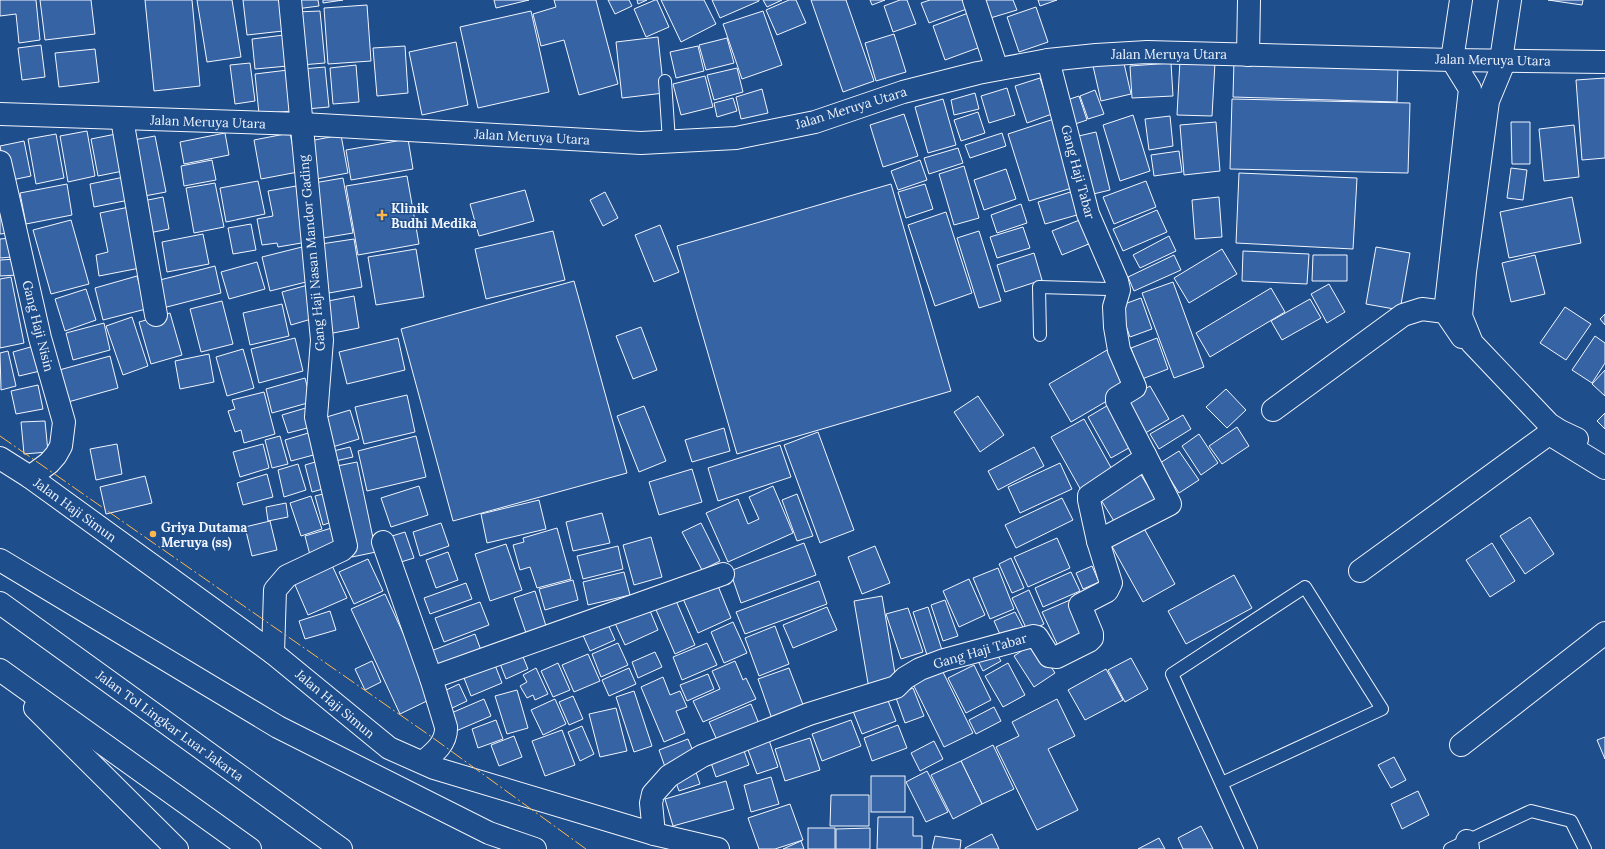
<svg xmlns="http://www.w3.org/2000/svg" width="1605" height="849" viewBox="0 0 1605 849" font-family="Lora,serif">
<rect width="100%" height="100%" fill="#1f4e8c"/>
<g fill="#3563a3" stroke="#f2f6ff">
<polygon points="0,0 36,0 40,40 19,43 16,14 0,16"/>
<polygon points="40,0 91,0 95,34 45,40"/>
<polygon points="145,0 192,0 200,86 154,91"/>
<polygon points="197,0 232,0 241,57 207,62"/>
<polygon points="243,0 279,0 283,31 247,35"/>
<polygon points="295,0 318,0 319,6 296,9"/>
<polygon points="323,0 343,0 323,3"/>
<polygon points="494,0 529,0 496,8"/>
<polygon points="554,0 596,0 618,84 579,95 564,40 541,46 533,14 556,7"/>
<polygon points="608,0 629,0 632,6 615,14"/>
<polygon points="637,0 647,0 638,4"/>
<polygon points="655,0 657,0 669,27 646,37 634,9"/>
<polygon points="661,0 704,0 716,24 681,42"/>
<polygon points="712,0 759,0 759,1 720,18"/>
<polygon points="763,0 782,0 767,7"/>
<polygon points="789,0 796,0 806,23 777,35 766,10"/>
<polygon points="811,0 846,0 874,81 843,92"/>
<polygon points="870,0 885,0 872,5"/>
<polygon points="900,0 907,0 916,24 893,32 884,6"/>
<polygon points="930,0 969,0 972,7 929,23 921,3"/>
<polygon points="981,0 1013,0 1017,10 987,19"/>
<polygon points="1038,0 1057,0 1040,6"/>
<polygon points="1548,0 1583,0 1582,5"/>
<polygon points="367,5 371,61 328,64 324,8"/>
<polygon points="1036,7 1048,42 1019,52 1007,17"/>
<polygon points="320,11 325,63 301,65 296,12"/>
<polygon points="531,11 549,92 478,108 460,27"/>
<polygon points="763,11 782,65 742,79 723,24"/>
<polygon points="971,12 983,46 945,60 933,26"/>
<polygon points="894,34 906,72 876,81 865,43"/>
<polygon points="284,35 288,66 255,69 252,39"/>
<polygon points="658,37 664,93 622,98 616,42"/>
<polygon points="727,38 734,63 706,70 699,45"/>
<polygon points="456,42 468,105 422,115 409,52"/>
<polygon points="41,45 45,77 22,80 18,48"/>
<polygon points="405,46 408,93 377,96 373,48"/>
<polygon points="698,46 704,71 676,78 670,52"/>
<polygon points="95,49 99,82 59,87 55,53"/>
<polygon points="1123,59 1131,94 1101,101 1093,66"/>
<polygon points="1234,59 1398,64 1397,102 1233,97"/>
<polygon points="1180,60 1215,62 1212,116 1177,115"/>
<polygon points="250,63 255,101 235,104 230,65"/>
<polygon points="1171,63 1173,96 1132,98 1130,66"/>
<polygon points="356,65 359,102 333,104 330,68"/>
<polygon points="325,67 329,107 306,109 302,69"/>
<polygon points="737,68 743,92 714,100 707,75"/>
<polygon points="288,70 292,111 259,114 255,74"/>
<polygon points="705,76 713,107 681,115 673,84"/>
<polygon points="1040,78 1052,114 1027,123 1015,86"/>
<polygon points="1605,78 1605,158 1582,160 1576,80"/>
<polygon points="1007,88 1015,115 989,123 981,96"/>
<polygon points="762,89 768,113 741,119 736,97"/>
<polygon points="1095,90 1104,114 1088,119 1080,96"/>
<polygon points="975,93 979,109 954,115 951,100"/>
<polygon points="1079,96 1087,120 1069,126 1061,102"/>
<polygon points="733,98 737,111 717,117 714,103"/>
<polygon points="943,99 956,145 928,153 915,107"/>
<polygon points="1232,99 1410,103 1408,173 1230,169"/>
<polygon points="978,112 985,133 961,141 954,120"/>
<polygon points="904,114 918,156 883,167 870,125"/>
<polygon points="1133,115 1150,171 1120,181 1103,125"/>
<polygon points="1170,116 1173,146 1149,150 1145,119"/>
<polygon points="1054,119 1075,187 1029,201 1008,134"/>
<polygon points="1216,122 1220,171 1184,175 1180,125"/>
<polygon points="1511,122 1530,122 1530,164 1512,164"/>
<polygon points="1574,125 1579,177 1544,181 1539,129"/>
<polygon points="87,131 95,176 68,182 60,136"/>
<polygon points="1096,132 1110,190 1085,196 1070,138"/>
<polygon points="121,133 128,170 98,176 91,139"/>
<polygon points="225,133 229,155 184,164 180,142"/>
<polygon points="290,133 298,172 261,179 254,140"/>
<polygon points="1002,133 1006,146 970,158 965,145"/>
<polygon points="56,134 64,178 36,184 28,139"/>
<polygon points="341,135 348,173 311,180 304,142"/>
<polygon points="155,136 166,192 139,197 128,141"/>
<polygon points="408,139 413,169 351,180 346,150"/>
<polygon points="24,141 31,176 7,181 0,146"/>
<polygon points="958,148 963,163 929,174 924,158"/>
<polygon points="1179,151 1182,172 1154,176 1151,155"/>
<polygon points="212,160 216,180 184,186 181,166"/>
<polygon points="920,160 927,180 898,190 891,171"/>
<polygon points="964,166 979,218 954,225 939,174"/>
<polygon points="1511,168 1527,170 1523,200 1507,198"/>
<polygon points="1006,169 1016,199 984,210 974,180"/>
<polygon points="1239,173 1357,178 1353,249 1236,243"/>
<polygon points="129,176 134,199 94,207 90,184"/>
<polygon points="407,176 419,244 358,255 346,186"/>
<polygon points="343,178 353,233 323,238 319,214 308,184"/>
<polygon points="258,181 265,214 226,222 220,188"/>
<polygon points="1146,181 1156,207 1114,224 1103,197"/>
<polygon points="215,183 224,227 194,233 186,188"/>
<polygon points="67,184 72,215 26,224 20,193"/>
<polygon points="891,184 951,391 737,454 677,246"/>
<polygon points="925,184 933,209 906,218 898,192"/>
<polygon points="296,186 307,242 278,247 277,243 262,245 257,219 273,216 268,191"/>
<polygon points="525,190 534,221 479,236 470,204"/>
<polygon points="1077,190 1084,213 1045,224 1038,202"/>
<polygon points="605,192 618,218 603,226 590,200"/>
<polygon points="163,197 169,229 144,234 138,202"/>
<polygon points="1219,197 1222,237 1195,239 1192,200"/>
<polygon points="1572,197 1581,243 1509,258 1500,212"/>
<polygon points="1021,204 1027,223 997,233 991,215"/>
<polygon points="134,206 145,267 99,276 96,255 108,252 100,213"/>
<polygon points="1157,210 1167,232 1123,251 1113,229"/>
<polygon points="7,212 9,233 0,234 0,213"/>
<polygon points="946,212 972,293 935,306 908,225"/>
<polygon points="1087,217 1096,241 1062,255 1052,231"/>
<polygon points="71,220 89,284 51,294 33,230"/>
<polygon points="251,224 256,250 233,254 228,228"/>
<polygon points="660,225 679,272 654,282 635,235"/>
<polygon points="1023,227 1030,248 997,258 990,237"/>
<polygon points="553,231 565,280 486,299 475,249"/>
<polygon points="979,231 1001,301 979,308 957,238"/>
<polygon points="203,234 209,264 167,272 162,242"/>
<polygon points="1169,236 1176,251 1140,268 1133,255"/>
<polygon points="11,238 12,257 0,258 0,239"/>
<polygon points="354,239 362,287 329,293 321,244"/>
<polygon points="302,247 310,281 270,291 262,257"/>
<polygon points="1376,247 1410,253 1400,310 1366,304"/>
<polygon points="416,249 424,297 376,305 368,257"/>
<polygon points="1222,249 1237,274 1189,303 1174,278"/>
<polygon points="1243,251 1309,254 1307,284 1242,281"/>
<polygon points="1034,253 1042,280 1005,292 997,265"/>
<polygon points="1174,255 1181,270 1134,291 1128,277"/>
<polygon points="1313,255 1347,255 1347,281 1312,281"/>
<polygon points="1535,255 1545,294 1511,302 1502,263"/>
<polygon points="17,259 18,275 0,276 0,260"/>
<polygon points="257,262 265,289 229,299 221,272"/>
<polygon points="215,266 221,293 163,308 156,281"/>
<polygon points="137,276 146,309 103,320 95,288"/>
<polygon points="11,277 24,343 0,348 0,279"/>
<polygon points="574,281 627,473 453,521 401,329"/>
<polygon points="1173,282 1204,367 1174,378 1142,293"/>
<polygon points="1329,284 1345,312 1327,323 1311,294"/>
<polygon points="308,285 318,317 291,325 282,292"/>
<polygon points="1271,288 1285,312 1210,357 1196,333"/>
<polygon points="86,289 96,320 65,331 55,299"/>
<polygon points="354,296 359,328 328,334 323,302"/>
<polygon points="1141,298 1152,329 1130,337 1119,306"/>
<polygon points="1310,299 1321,318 1282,340 1271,321"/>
<polygon points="222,301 233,344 201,352 190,309"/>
<polygon points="282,304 289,336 250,345 243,313"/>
<polygon points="1565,307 1591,324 1566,360 1540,343"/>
<polygon points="170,313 182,355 151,364 139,322"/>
<polygon points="1605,314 1605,325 1600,319"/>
<polygon points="132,317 148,366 123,375 106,326"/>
<polygon points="104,323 110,350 73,360 66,333"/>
<polygon points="641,327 657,370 633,379 616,336"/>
<polygon points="1595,336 1605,343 1605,363 1592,383 1572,370"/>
<polygon points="295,338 303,371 259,383 251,349"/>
<polygon points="398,338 405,370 347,384 339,352"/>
<polygon points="1157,338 1168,369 1142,379 1131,348"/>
<polygon points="34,346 40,371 19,376 13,352"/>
<polygon points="243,349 254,388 227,396 216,357"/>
<polygon points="1107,350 1129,388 1071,422 1049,384"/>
<polygon points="8,351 16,386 1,390 0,353"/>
<polygon points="209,354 214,382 180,389 175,361"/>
<polygon points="110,356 118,388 61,404 52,372"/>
<polygon points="1605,370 1605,396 1592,384"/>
<polygon points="305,378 311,402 272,413 266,389"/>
<polygon points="38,385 43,409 16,414 11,391"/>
<polygon points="1150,386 1169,419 1142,435 1123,401"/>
<polygon points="1226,389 1246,410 1227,428 1206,407"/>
<polygon points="264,392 275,434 244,443 241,430 235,432 228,411 235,409 232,400"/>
<polygon points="407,395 415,432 364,444 355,407"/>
<polygon points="978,396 1004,435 980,452 954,412"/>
<polygon points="1110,404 1134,445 1111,458 1088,417"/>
<polygon points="644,406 666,461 639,472 617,416"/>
<polygon points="309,407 315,426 288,433 282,415"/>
<polygon points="350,410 359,439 329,448 320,419"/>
<polygon points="1605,413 1605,429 1597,421"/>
<polygon points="1183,415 1191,429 1159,449 1150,434"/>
<polygon points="1084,419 1114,473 1082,492 1051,437"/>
<polygon points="45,421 48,452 24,454 21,422"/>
<polygon points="1237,427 1249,446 1222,464 1209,446"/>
<polygon points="724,428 730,451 692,462 685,440"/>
<polygon points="315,431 321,453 291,461 285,440"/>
<polygon points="818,432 854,530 820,543 784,445"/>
<polygon points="1199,434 1218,463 1201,475 1182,446"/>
<polygon points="280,436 288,464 272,468 265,440"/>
<polygon points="416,436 426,477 367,491 358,451"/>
<polygon points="117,444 122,474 96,480 90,449"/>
<polygon points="263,444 269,468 240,477 233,452"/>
<polygon points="780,445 791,477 718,501 708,468"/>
<polygon points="350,447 353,457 331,462 329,452"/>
<polygon points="1034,447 1044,466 998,490 988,471"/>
<polygon points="1179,451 1199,480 1179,493 1160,463"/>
<polygon points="322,460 330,487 312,492 305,465"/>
<polygon points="357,462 376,552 352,557 332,467"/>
<polygon points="1060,463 1072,489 1020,513 1008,487"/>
<polygon points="298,464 306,490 284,497 278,470"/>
<polygon points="692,469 702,502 659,515 649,482"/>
<polygon points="1138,470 1157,501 1117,526 1098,495"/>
<polygon points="267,474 273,497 243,505 237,483"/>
<polygon points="145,476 152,503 106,514 100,487"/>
<polygon points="419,486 428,515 391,527 381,498"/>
<polygon points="773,486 793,533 728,562 706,513 738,499 748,524 759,519 749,497"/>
<polygon points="331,492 338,520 323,525 315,496"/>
<polygon points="797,494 813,536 797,541 782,500"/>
<polygon points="311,496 322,529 301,536 290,503"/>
<polygon points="1062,498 1073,520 1016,548 1005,525"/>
<polygon points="539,500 546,529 487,543 481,514"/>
<polygon points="286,503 288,517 268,521 266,507"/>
<polygon points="602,513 610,543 573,551 566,522"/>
<polygon points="1530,517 1554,554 1525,574 1500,536"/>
<polygon points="270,521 277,550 252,556 245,527"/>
<polygon points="441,523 449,546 420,556 413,532"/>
<polygon points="701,523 720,561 702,570 682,532"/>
<polygon points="1141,523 1175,584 1143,602 1109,541"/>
<polygon points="335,527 341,546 310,555 305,536"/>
<polygon points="557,528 571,579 537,588 530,567 520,570 513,545 524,542 523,538"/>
<polygon points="405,532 414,558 401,562 392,536"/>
<polygon points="651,537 662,577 634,585 623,545"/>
<polygon points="1057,538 1070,568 1028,587 1014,557"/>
<polygon points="804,543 816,575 741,603 730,571"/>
<polygon points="1492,543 1515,581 1490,597 1466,560"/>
<polygon points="506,544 522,590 490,601 475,554"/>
<polygon points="618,546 623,569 583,579 577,556"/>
<polygon points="875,546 890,583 862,594 848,557"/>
<polygon points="448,552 458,580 436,588 426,560"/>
<polygon points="1011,558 1024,588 1012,593 999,564"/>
<polygon points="368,559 383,591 354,604 339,572"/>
<polygon points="330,561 347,598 308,615 292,578"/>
<polygon points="1092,566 1099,582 1083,589 1076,573"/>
<polygon points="998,568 1014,609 990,619 973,578"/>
<polygon points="624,572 630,595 588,605 583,582"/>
<polygon points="1071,572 1080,591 1043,607 1035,588"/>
<polygon points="1234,575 1252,608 1186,644 1168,611"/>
<polygon points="969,579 985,615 959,627 943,591"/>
<polygon points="573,580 578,600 545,610 539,589"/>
<polygon points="819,581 827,604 745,634 736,612"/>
<polygon points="466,583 472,599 430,614 424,598"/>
<polygon points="718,586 731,618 698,633 681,594"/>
<polygon points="1029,590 1044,624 1028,632 1012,598"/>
<polygon points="535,591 546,626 526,633 514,598"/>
<polygon points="385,594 433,698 400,714 351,609"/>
<polygon points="674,596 695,645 675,654 654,605"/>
<polygon points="882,596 897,685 869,689 854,601"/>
<polygon points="945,600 958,636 943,641 931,605"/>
<polygon points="1070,600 1087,638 1060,650 1042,612"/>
<polygon points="480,602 489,625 444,642 435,618"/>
<polygon points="648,606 658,630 625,645 614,621"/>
<polygon points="827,607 837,630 793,648 783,625"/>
<polygon points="928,607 942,650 927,655 913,612"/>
<polygon points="908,608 923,652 901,659 886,614"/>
<polygon points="330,611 336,630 305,639 299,621"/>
<polygon points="1015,612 1024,629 1002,639 994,621"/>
<polygon points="607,622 615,640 590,651 582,633"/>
<polygon points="733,622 747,653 724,663 711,632"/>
<polygon points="775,626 789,664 759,676 745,638"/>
<polygon points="475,634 482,653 438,670 431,651"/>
<polygon points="1035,642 1055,673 1034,687 1014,656"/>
<polygon points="618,643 628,665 601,677 592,654"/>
<polygon points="707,643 717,665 682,680 673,657"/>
<polygon points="995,651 1001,661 983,671 978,661"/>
<polygon points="521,652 528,669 506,679 499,661"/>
<polygon points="655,652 662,667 638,678 632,662"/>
<polygon points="588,654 600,681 574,692 562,665"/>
<polygon points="1131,658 1148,689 1125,702 1108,670"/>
<polygon points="372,661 381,682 365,690 355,669"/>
<polygon points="735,661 743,680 746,678 756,699 703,722 693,701 720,689 712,671"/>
<polygon points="558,663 570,690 553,697 541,671"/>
<polygon points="1008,663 1025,695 1003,707 985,676"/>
<polygon points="495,665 502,683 471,696 464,678"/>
<polygon points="974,665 991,700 966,713 948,678"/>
<polygon points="940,666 973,733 944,747 911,680"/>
<polygon points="536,668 548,694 535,700 533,695 527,698 520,686 527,682 523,675"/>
<polygon points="629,668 636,684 609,696 602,680"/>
<polygon points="789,668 805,710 773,722 758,679"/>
<polygon points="1106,669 1123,700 1085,720 1068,690"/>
<polygon points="708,674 714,689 687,701 680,685"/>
<polygon points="663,677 670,695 680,691 687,707 676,711 685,733 664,742 641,687"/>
<polygon points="459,684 467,701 450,709 442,692"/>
<polygon points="913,688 924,716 905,723 895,695"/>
<polygon points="517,690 528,728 507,734 495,696"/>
<polygon points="634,691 652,746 634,752 616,697"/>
<polygon points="885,693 896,721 862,734 851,706"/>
<polygon points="573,696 583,719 569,725 559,702"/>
<polygon points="484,699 491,716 456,731 449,714"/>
<polygon points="555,699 566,724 543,735 531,710"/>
<polygon points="1057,699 1075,736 1048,749 1078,810 1037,830 996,747 1019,736 1012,722"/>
<polygon points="751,704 761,729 720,747 709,722"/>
<polygon points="994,707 1001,721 976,734 969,720"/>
<polygon points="616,708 627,751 600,757 589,714"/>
<polygon points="496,720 503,739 478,748 472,729"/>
<polygon points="851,720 861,746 822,761 812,734"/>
<polygon points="898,725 907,748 872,761 864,738"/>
<polygon points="582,726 594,754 580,761 568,732"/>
<polygon points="562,730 575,765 545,776 532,741"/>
<polygon points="767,734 778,767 757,774 745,742"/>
<polygon points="514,736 522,757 499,766 491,745"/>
<polygon points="1605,737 1605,759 1597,740"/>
<polygon points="810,738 820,770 785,781 775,749"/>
<polygon points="688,739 695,756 665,767 659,750"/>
<polygon points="934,741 943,759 920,771 911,753"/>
<polygon points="742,745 749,765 716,777 709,757"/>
<polygon points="993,745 1014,789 982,804 961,761"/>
<polygon points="1394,757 1406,780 1391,788 1378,765"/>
<polygon points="961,761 982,804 953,819 931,775"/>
<polygon points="927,771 948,812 926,822 906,782"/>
<polygon points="696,772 700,784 679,791 675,780"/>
<rect x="871" y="776" width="34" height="36"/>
<polygon points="771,777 779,804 751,812 744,785"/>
<polygon points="726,781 734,809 673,826 665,799"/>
<polygon points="1418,791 1429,815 1402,829 1391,804"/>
<polygon points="831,795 869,795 869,826 830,826"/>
<polygon points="790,804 803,840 775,849 759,849 748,818"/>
<polygon points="878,817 913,817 913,836 922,836 922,849 877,849"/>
<polygon points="1201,826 1213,849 1183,849 1178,838"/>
<rect x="808" y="828" width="27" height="21"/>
<polygon points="870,828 870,849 836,849 836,829"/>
<polygon points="992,834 999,849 965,849 965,848"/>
<polygon points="935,836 961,840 960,849 932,849"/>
<polygon points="1159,838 1165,849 1138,849"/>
<polygon points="801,841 804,849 783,849"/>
</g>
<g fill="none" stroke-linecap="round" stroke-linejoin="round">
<g stroke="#f2f6ff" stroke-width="14">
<g id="lane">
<polyline points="665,81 669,141"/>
<polyline points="1040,335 1039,287 1108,289 1117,281"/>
<polyline points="1222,783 1382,709 1305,587 1172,674 1251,849"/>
<polyline points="1450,849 1531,811 1571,821 1585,849"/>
</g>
</g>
<g stroke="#f2f6ff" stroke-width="24">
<g id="street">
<polyline points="974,0 997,69"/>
<polyline points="1248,55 1249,0"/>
<polyline points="1505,60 1488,101 1465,272 1461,316 1472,343 1549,424 1560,431 1577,439"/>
<polyline points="122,119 156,315"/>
<polyline points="0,162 40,338 64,422 61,446 56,455 49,463 30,477"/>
<polyline points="1445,312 1470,89 1452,60"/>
<polyline points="1273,410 1403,315 1422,309 1445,312 1462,337"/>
<polyline points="1556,438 1605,468"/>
<polyline points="0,458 30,477 273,653 389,748 434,768 654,834 718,849"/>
<polyline points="1098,541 1170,504 1145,455"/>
<path d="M 383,542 L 431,678 L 446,727 C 447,743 434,753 423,762"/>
<polyline points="1360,571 1550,433"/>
<polyline points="273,653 275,590 287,576 342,550 346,546 316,417 322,340 290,0"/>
<polyline points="431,678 723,574"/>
<polyline points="1461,745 1605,633"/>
<polyline points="654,834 651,803 653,794 669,776 702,756 809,714 896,687 905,678 920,669 944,660 1033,636 1037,637 1049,656 1057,657 1089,641 1092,638 1092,634 1080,605 1107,591 1111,583 1098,541 1089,500 1089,496 1144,459 1145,455 1117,401 1117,398 1135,387 1119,350 1115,327 1114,307 1119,290 1117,281 1088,214 1048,60"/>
<polyline points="1467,841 1468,849"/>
</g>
</g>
<g stroke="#f2f6ff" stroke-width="24">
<g id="secondary">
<polyline points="1452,60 1461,0"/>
<polyline points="1501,60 1510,0"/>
<polyline points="0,114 302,124 641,143 736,138 815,122 903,92 978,73 1048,60 1096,55 1147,52 1452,60 1605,62"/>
</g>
</g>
<g stroke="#f2f6ff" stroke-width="24">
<g id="highway">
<polyline points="0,560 278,727 489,833 535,849"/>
<polyline points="0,603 341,849"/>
<polyline points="0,670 250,849"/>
<polyline points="35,708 177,849"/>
</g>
</g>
<use href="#lane" stroke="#1f4e8c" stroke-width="12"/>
<use href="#street" stroke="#1f4e8c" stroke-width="22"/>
<use href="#secondary" stroke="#1f4e8c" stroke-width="22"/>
<use href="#highway" stroke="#1f4e8c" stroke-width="22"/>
<polyline stroke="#ffb74d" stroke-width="1" stroke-dasharray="14 3 2 3" stroke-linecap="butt" points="0,436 429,735 586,849"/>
</g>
<g fill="#ffb74d" stroke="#1f4e8c" stroke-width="1.5">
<path d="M380 209h4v4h4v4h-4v4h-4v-4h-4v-4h4z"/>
<circle cx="153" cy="534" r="4"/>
</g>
<g text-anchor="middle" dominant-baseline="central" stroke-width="3" stroke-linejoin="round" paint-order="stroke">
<g font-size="13" fill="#f2f6ff" stroke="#1f4e8c">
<text x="1169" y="54">Jalan Meruya Utara</text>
<text transform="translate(1493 60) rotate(1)">Jalan Meruya Utara</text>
<text transform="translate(851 108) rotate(-17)">Jalan Meruya Utara</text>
<text transform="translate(208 122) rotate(2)">Jalan Meruya Utara</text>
<text transform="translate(532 137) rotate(3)">Jalan Meruya Utara</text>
<text transform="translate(1078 172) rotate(75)">Gang Haji Tabar</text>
<text transform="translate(312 253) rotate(-95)">Gang Haji Nasan Mandor Gading</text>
<text transform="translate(38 326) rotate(76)">Gang Haji Nisin</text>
<text transform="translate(75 510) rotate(36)">Jalan Haji Simun</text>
<text transform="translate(980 651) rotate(-16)">Gang Haji Tabar</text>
<text transform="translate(335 704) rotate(40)">Jalan Haji Simun</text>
<text transform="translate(170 726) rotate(36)">Jalan Tol Lingkar Luar Jakarta</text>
</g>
<g font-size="13" font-weight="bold" fill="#f2f6ff" stroke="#1f4e8c" text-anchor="start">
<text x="391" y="208">Klinik<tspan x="391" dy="15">Budhi Medika</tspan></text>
<text x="161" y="527">Griya Dutama<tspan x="161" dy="15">Meruya (ss)</tspan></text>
</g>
</g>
</svg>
